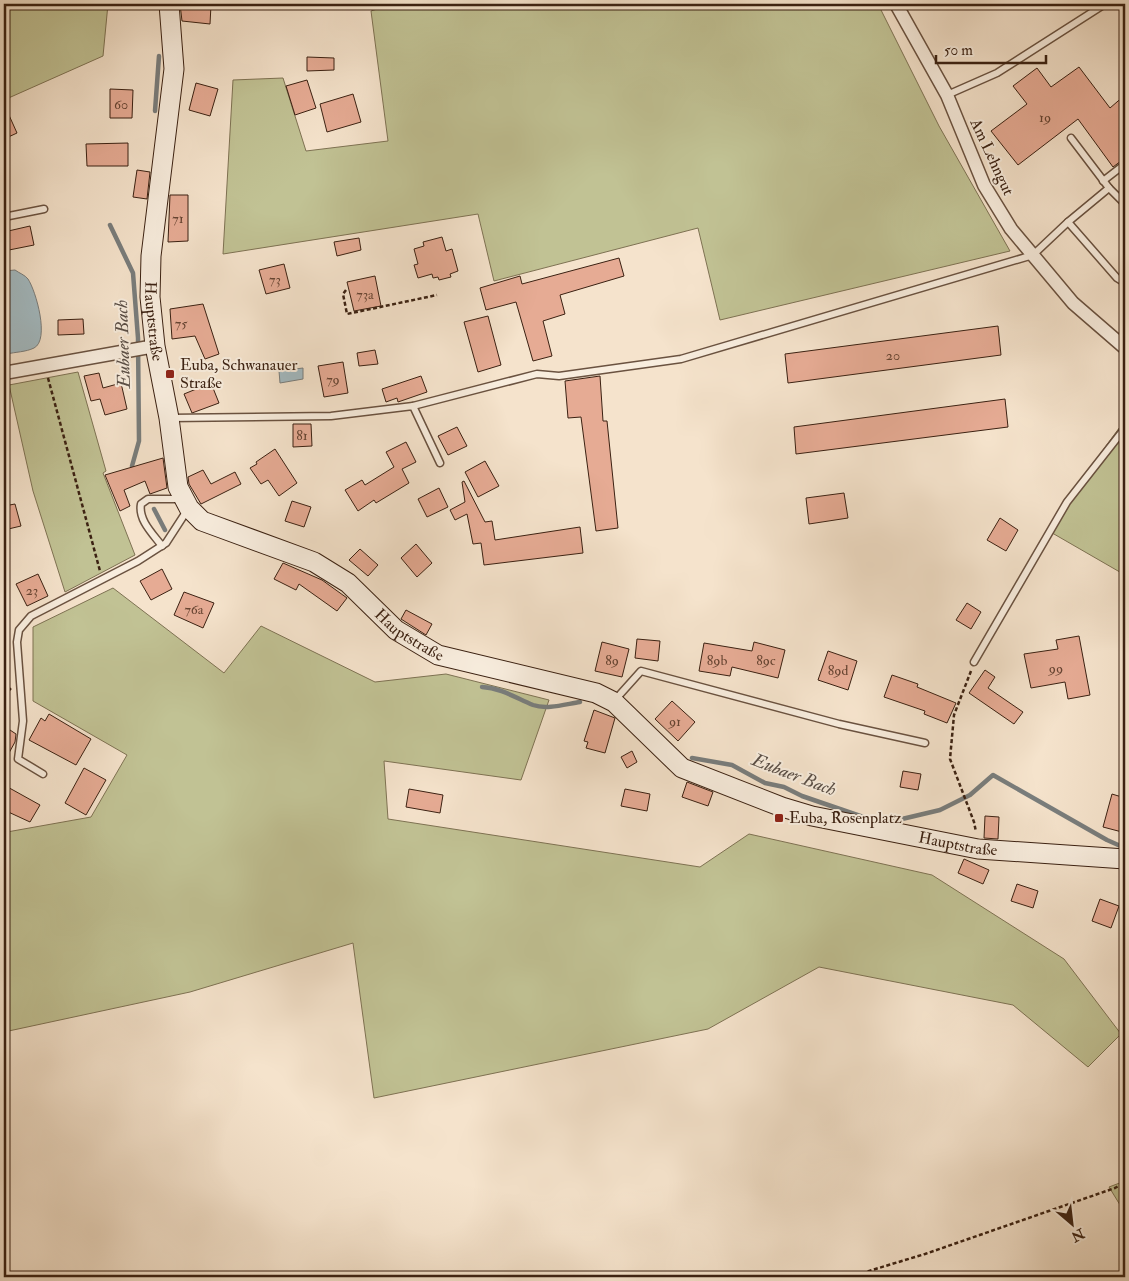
<svg xmlns="http://www.w3.org/2000/svg" width="1129" height="1281" viewBox="0 0 1129 1281" font-family="'IM FELL Double Pica',serif">
<rect width="100%" height="100%" fill="#f5e3cc"/>
<filter id="stains"><feTurbulence type="fractalNoise" baseFrequency=".004" numOctaves="4"/><feColorMatrix values="0 0 0 0 .2 0 0 0 0 .09 0 0 0 0 .02 0 0 0 .5 -.17"/></filter>
<radialGradient id="worn" r=".72"><stop offset=".6" stop-color="#630" stop-opacity="0"/><stop offset="1" stop-color="#630" stop-opacity=".3"/></radialGradient>
<g fill="#c1c294" stroke="#7e7253">
<polygon points="4,4 108,4 103,56 4,100"/>
<polygon points="393,4 878,4 939,126 1010,251 720,320 698,228 494,281 478,214 223,254 233,80 283,78 306,151 388,141 371,11"/>
<polygon points="78,372 106,471 103,473 135,555 65,592 33,491 9,385"/>
<polygon points="1125,420 1125,575 1047,530 1065,502"/>
<polygon points="113,588 224,673 261,626 375,682 446,674 549,700 521,780 384,761 388,819 700,867 749,834 932,875 1064,959 1121,1034 1088,1067 1013,1005 819,967 708,1029 374,1098 353,943 190,992 4,1032 4,830 7,832 91,817 127,755 33,701 33,627"/>
<polygon points="1125,1181 1125,1213 1109,1187"/>
</g>
<g fill="#a3bbc3" stroke="#797d7c">
<path d="M 15,270 C 19,273 25,275 28,279 C 36,291 50,340 34,348 C 26,352 15,352 7,354 L 4,353 L 4,271 Z"/>
<polygon points="303,368 303,379 280,383 279,371"/>
</g>
<g fill="none" stroke-linecap="round" stroke-linejoin="round">
<g stroke="#797d7c" stroke-width="4.5">
<polyline points="155,111 159,56"/>
<polyline points="110,225 133,273 138,338 139,441 132,466"/>
<polyline points="154,509 165,530"/>
<path d="M 482,687 C 501,688 516,698 533,705 C 547,710 566,704 580,702"/>
<polyline points="692,758 732,765 765,783 784,787 802,796 869,819 902,819 940,810 970,795 993,775 1107,840 1125,848"/>
</g>
</g>
<g fill="#e6ab94" stroke="#3b2112">
<polygon points="180,4 211,5 210,24 182,21"/>
<polygon points="307,57 334,58 334,70 307,71"/>
<polygon points="1079,67 1110,108 1125,95 1125,158 1113,167 1078,119 1018,165 991,131 1027,104 1013,86 1037,68 1051,87"/>
<polygon points="307,80 316,108 295,115 286,86"/>
<polygon points="196,83 218,89 210,116 189,110"/>
<polygon points="110,89 133,90 132,118 110,118"/>
<polygon points="353,94 361,122 327,132 320,104"/>
<polygon points="4,104 17,133 4,139"/>
<polygon points="128,143 128,166 87,166 86,144"/>
<polygon points="137,170 150,172 147,199 133,197"/>
<polygon points="170,195 188,195 188,241 168,242"/>
<polygon points="30,226 34,245 4,251 4,232"/>
<polygon points="442,237 446,251 452,249 458,271 450,274 451,277 439,280 438,277 433,278 432,274 418,278 414,265 418,264 414,249 424,246 423,242"/>
<polygon points="359,238 361,250 337,256 334,242"/>
<polygon points="619,258 624,276 560,295 565,314 543,321 552,356 533,361 516,302 486,310 480,288 520,276 522,284"/>
<polygon points="284,264 290,288 266,294 259,270"/>
<polygon points="375,276 381,306 354,311 347,282"/>
<polygon points="203,304 219,354 205,359 195,336 172,339 170,309"/>
<polygon points="488,316 501,365 478,372 464,322"/>
<polygon points="83,319 84,334 58,335 58,320"/>
<polygon points="998,326 1001,355 788,383 785,354"/>
<polygon points="375,350 378,364 359,366 357,353"/>
<polygon points="343,362 348,393 324,397 318,366"/>
<polygon points="99,373 103,388 121,383 127,409 105,415 100,399 91,401 84,376"/>
<polygon points="421,376 427,392 398,402 397,398 386,402 382,389"/>
<polygon points="600,376 603,421 607,421 618,528 596,531 581,417 568,418 565,381"/>
<polygon points="211,383 219,403 192,413 184,394"/>
<polygon points="1005,399 1008,427 796,454 794,427"/>
<polygon points="293,424 311,424 312,446 293,447"/>
<polygon points="457,427 467,446 448,455 438,436"/>
<polygon points="406,442 416,462 402,469 409,483 376,503 374,500 358,511 345,490 362,480 365,485 394,467 386,452"/>
<polygon points="275,449 297,483 279,496 268,480 261,484 250,468 257,464 256,462"/>
<polygon points="163,458 167,488 150,494 145,481 124,490 130,506 120,511 105,475"/>
<polygon points="485,461 499,486 478,497 465,472"/>
<polygon points="203,470 211,484 235,472 241,484 201,504 189,484 188,477"/>
<polygon points="464,481 485,522 492,521 495,540 580,527 583,553 484,565 481,543 473,544 467,514 455,520 450,510 465,502 462,482"/>
<polygon points="439,488 448,507 427,517 418,499"/>
<polygon points="844,493 848,518 809,524 806,498"/>
<polygon points="292,501 311,507 304,527 285,521"/>
<polygon points="15,504 21,526 4,530 4,506"/>
<polygon points="1000,518 1018,530 1006,551 987,540"/>
<polygon points="416,544 432,563 417,577 401,558"/>
<polygon points="360,549 378,565 368,576 349,560"/>
<polygon points="283,563 322,580 347,598 337,611 299,584 296,590 274,579"/>
<polygon points="162,569 172,589 151,600 140,581"/>
<polygon points="38,574 48,596 27,606 16,584"/>
<polygon points="184,592 214,603 203,628 174,615"/>
<polygon points="967,603 981,612 971,629 956,620"/>
<polygon points="406,610 432,624 426,635 401,619"/>
<polygon points="1079,636 1090,695 1068,699 1065,682 1031,688 1024,654 1058,649 1056,640"/>
<polygon points="637,639 660,641 658,661 635,658"/>
<polygon points="602,642 629,649 622,677 595,671"/>
<polygon points="754,642 785,650 778,678 732,667 730,676 699,671 704,643 752,651"/>
<polygon points="828,651 857,661 848,690 818,680"/>
<polygon points="985,670 995,677 988,688 1023,712 1014,724 969,693"/>
<polygon points="892,675 918,684 917,687 956,703 947,723 924,714 925,711 884,697"/>
<polygon points="672,701 695,722 678,741 655,719"/>
<polygon points="594,710 615,718 605,753 586,748 588,742 584,741"/>
<polygon points="49,714 91,739 76,765 29,740 41,718 45,721"/>
<polygon points="4,726 16,734 15,742 4,762"/>
<polygon points="632,751 637,762 627,768 621,757"/>
<polygon points="84,768 106,780 86,815 65,803"/>
<polygon points="903,771 921,774 918,790 900,787"/>
<polygon points="687,782 713,792 708,806 682,797"/>
<polygon points="4,785 40,805 30,822 4,810"/>
<polygon points="409,789 443,795 440,813 406,807"/>
<polygon points="625,789 650,794 647,811 621,806"/>
<polygon points="1112,794 1125,798 1125,819 1122,832 1103,827"/>
<polygon points="985,816 999,817 998,839 984,838"/>
<polygon points="964,859 989,870 983,884 958,873"/>
<polygon points="1017,884 1038,891 1033,908 1011,901"/>
<polygon points="1100,899 1119,906 1111,928 1092,921"/>
</g>
<g fill="none" stroke-linecap="round" stroke-linejoin="round">
<g stroke="#6a5240" stroke-width="9">
<g id="lane">
<polyline points="947,95 997,73 1105,4"/>
<polyline points="1103,181 1125,164"/>
<polyline points="1109,188 1125,204"/>
<polyline points="4,217 44,209"/>
<polyline points="1068,222 1109,188 1071,138"/>
<polyline points="413,406 537,374 559,376 681,359 1033,255 1068,222 1117,278 1125,283"/>
<polyline points="170,418 331,416 413,406 440,463"/>
<path d="M 162,546 C 153,534 138,520 141,504 L 148,499 L 182,499"/>
<polyline points="974,662 1067,502 1125,428"/>
<polyline points="615,700 641,671 839,724 925,743"/>
<polyline points="43,774 18,759 23,721 17,642 19,630 31,616 138,561 166,543 188,509"/>
</g>
</g>
<g stroke="#6a5240" stroke-width="15">
<g id="street">
<polyline points="896,4 947,95 984,185 1011,229 1073,303 1125,348"/>
<polyline points="4,373 155,346"/>
</g>
</g>
<g stroke="#3b2112" stroke-width="21">
<g id="secondary">
<path id="s1" d="M 169,4 L 174,69 L 151,256 L 150,297 L 155,346 L 169,418 L 178,487 L 189,508 L 202,521 L 314,562 L 348,583 L 396,630 L 438,655 L 596,693 L 614,702 L 682,768 L 782,807 L 812,816 L 978,849 L 1125,859"/>
</g>
</g>
<g stroke="#3b2112" stroke-width="2.5" stroke-dasharray="4 2.5" stroke-linecap="butt">
<polyline points="346,290 343,294 347,314 437,295"/>
<polyline points="48,378 100,571"/>
<polyline points="971,671 954,715 950,759 974,822 976,832"/>
<polyline points="4,696 11,688"/>
<polyline points="849,1277 925,1254 1115,1188 1125,1182"/>
</g>
<use href="#lane" stroke="#f8edde" stroke-width="6"/>
<use href="#street" stroke="#f8edde" stroke-width="12"/>
<use href="#secondary" stroke="#f8edde" stroke-width="19"/>
</g>
<g fill="#8f2418" stroke="#f8edde" stroke-width="2">
<rect x="165" y="369" width="10" height="10" rx="2.5"/>
<rect x="774" y="813" width="10" height="10" rx="2.5"/>
</g>
<g text-anchor="middle" dominant-baseline="central" stroke-width="4" stroke-linejoin="round" paint-order="stroke">
<g font-size="14" fill="#664432">
<text x="121" y="104">60</text>
<text x="1045" y="117">19</text>
<text x="178" y="218">71</text>
<text x="275" y="279">73</text>
<text x="365" y="294">73a</text>
<text x="181" y="323">75</text>
<text x="893" y="355">20</text>
<text x="333" y="379">79</text>
<text x="302" y="435">81</text>
<text x="32" y="590">23</text>
<text x="194" y="609">76a</text>
<text x="612" y="660">89</text>
<text x="717" y="660">89b</text>
<text x="766" y="660">89c</text>
<text x="1056" y="668">99</text>
<text x="838" y="670">89d</text>
<text x="675" y="721">91</text>
</g>
<g font-size="16" fill="#3b2112" stroke="#f8edde">
<text transform="translate(992 157) rotate(65)">Am Lehngut</text>
<text stroke="none"><textPath href="#s1" startOffset="319">Hauptstraße</textPath></text>
<text stroke="none"><textPath href="#s1" startOffset="769">Hauptstraße</textPath></text>
<text stroke="none"><textPath href="#s1" startOffset="1369">Hauptstraße</textPath></text>
</g>
<g font-size="16" fill="#3b2112" stroke="#f8edde" text-anchor="start">
<text x="180" y="365">Euba, Schwanauer<tspan x="180" dy="18">Straße</tspan></text>
<text x="789" y="818">Euba, Rosenplatz</text>
</g>
<g font-size="18" font-style="italic" fill="#5a4f47" stroke="#f8edde">
<text transform="translate(123 344) rotate(-92)">Eubaer Bach</text>
<text transform="translate(794 775) rotate(21)">Eubaer Bach</text>
</g>
</g>
<rect width="1129" height="1281" fill="none" stroke="#f5e3cc" stroke-width="20"/>
<rect x="5" y="5" width="1119" height="1271" fill="none" stroke="#3b2112" stroke-width="2.5"/>
<rect x="10" y="10" width="1109" height="1261" fill="none" stroke="#3b2112"/>
<g transform="translate(1072 1224) rotate(152)" stroke="#f8edde" stroke-width="4" paint-order="stroke">
<path d="M0-4L9 19L0 12L-9 19Z" fill="#3b2112"/>
<text y="-8" font-size="14" font-weight="bold" text-anchor="middle" fill="#3b2112">N</text>
</g>
<path d="M936 55v8h110v-8" fill="none" stroke="#3b2112" stroke-width="2.5"/>
<text x="944" y="55" font-size="15" fill="#3b2112" stroke="#f8edde" stroke-width="4" paint-order="stroke">50 m</text>
<rect width="100%" height="100%" filter="url(#stains)"/>
<rect width="100%" height="100%" fill="url(#worn)"/>
</svg>
